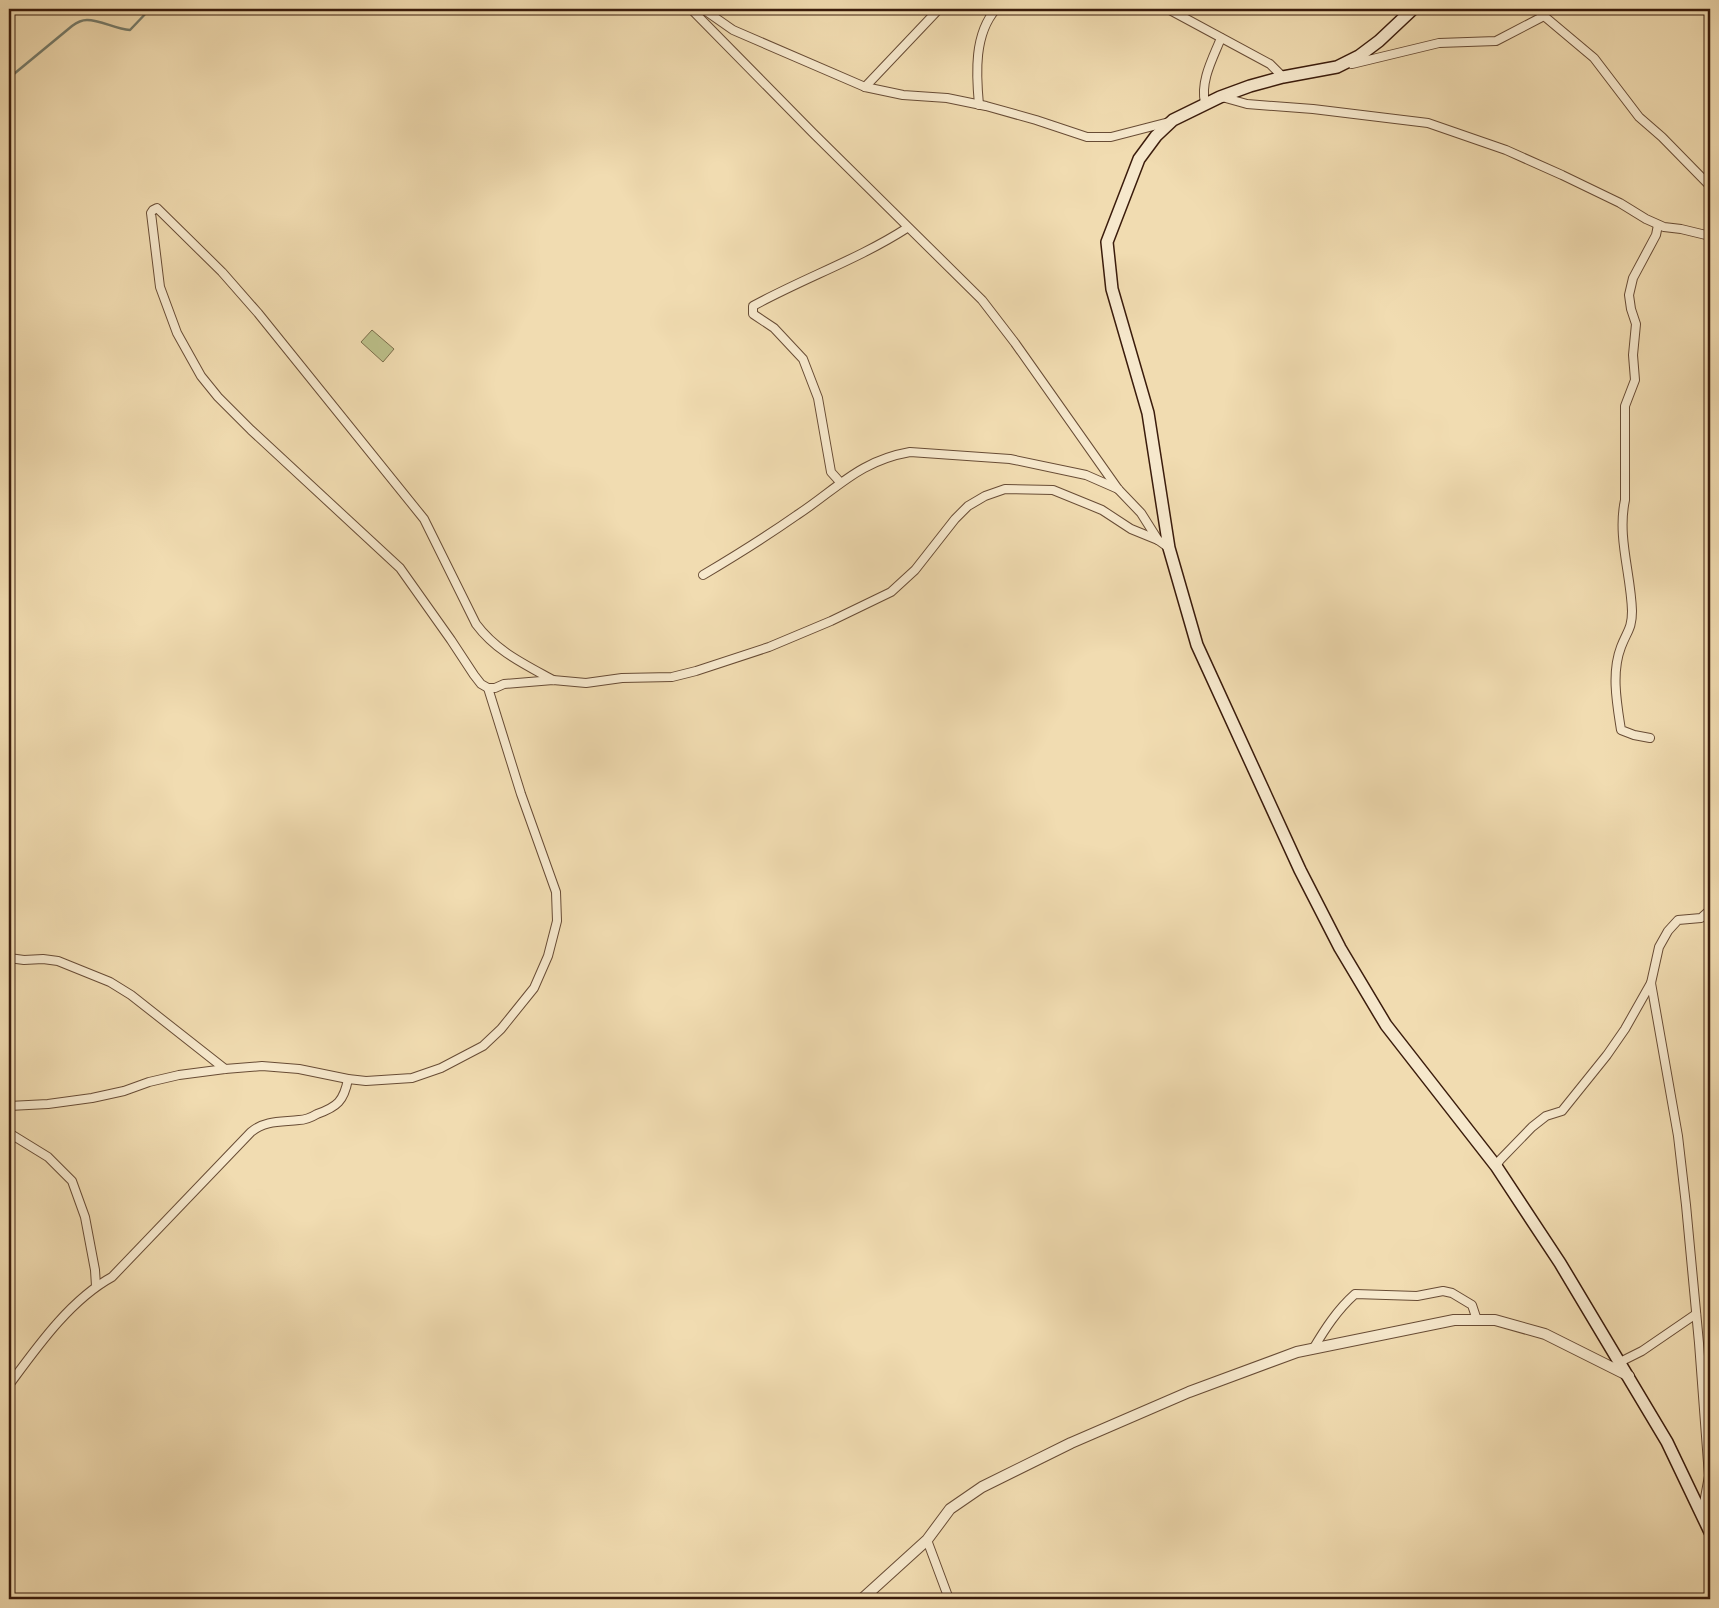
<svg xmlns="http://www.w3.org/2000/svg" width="1719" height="1608" viewBox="0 0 1719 1608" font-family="'IM FELL Great Primer',serif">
<rect width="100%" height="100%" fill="#f1dcb1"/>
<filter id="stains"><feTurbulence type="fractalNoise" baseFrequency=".004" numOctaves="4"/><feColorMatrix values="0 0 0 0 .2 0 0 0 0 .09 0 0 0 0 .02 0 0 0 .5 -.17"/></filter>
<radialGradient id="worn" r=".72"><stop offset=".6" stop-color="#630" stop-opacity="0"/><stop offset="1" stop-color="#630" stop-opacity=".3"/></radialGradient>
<polygon fill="#bcc08a" stroke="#7c6e4b" points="372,330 394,349 383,362 361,342"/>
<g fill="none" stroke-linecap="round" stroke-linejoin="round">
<path stroke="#757c6c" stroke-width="2.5" d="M 9,78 L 72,26 C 76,23 81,20 87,20 C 101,20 115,29 130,30 L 150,9"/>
<g stroke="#684c35" stroke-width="10">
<g id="minor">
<polyline points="691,9 813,133 982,300 1015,343 1118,489 1141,513 1158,540"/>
<polyline points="703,9 733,30 865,87 903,95 947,98 986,106 1036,120 1087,137 1111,137 1169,122"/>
<polyline points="1168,9 1270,64 1283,77"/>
<polyline points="1543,9 1544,16 1594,58 1639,117 1662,137 1710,186"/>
<polyline points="1352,64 1439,43 1496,41 1544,16"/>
<polyline points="865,87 939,9"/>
<polyline points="1222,97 1247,104 1313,109 1428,123 1506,150 1562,175 1620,203 1646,219 1664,227 1681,229 1710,236"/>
<path d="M 1205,103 C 1200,81 1213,58 1221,38"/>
<path d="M 979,105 C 976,73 974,34 996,9"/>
<path d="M 840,482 L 831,472 L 818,398 L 803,359 L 774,328 L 753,314 L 753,306 C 804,278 859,259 907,228"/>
<path d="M 703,575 C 735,556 767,536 797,515 C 838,488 859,461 910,452 L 1010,459 L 1086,475 L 1118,489"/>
<path d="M 488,688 L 481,684 L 474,675 L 451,640 L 400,568 L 251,430 L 218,397 L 201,376 L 177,333 L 160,287 L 151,213 L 153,210 L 157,208 L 222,272 L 258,313 L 424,519 L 476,624 C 496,651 524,664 553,680"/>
<path d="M 1650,738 L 1634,735 L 1621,730 C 1617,704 1611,673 1621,647 C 1627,631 1632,629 1632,611 C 1631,574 1617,537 1625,500 L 1625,406 L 1635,380 L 1633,355 L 1636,324 L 1631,309 L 1629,295 L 1633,278 L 1656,235 L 1658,225"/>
<polyline points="9,958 24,960 43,959 58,961 110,982 131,995 225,1069"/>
<polyline points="9,1106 48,1104 92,1098 124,1091 149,1082 179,1075 225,1069 262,1066 299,1069 348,1079 366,1081 412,1078 441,1068 483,1046 501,1029 534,988 548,956 557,921 556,892 521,794 488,688 495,688 504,684 553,680 586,683 622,678 672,677 696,671 769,647 831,621 891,592 915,570 955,519 968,506 985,496 1005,489 1053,490 1102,510 1131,529 1158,540 1169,548"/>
<polyline points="9,1133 48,1157 72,1181 85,1217 95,1270 96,1286"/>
<polyline points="1496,1166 1500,1160 1532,1127 1546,1116 1562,1111 1607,1055 1625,1029 1651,983"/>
<path d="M 1313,1349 C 1325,1329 1337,1310 1355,1294 L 1417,1296 L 1443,1291 L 1452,1293 L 1472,1305 L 1477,1320"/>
<polyline points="1620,1362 1642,1351 1696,1314"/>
<path d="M 9,1385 C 37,1347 70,1300 112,1277 L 251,1132 C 265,1120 282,1122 299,1120 C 305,1120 312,1117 317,1114 C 337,1107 344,1101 348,1079"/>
<polyline points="1702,1514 1709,1476 1699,1343 1686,1205 1678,1136 1651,983 1659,947 1668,931 1678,920 1701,918 1710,910"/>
<polyline points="927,1540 949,1599"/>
</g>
</g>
<g stroke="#684c35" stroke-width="12">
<polyline id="tertiary" points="862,1599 927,1540 950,1509 982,1487 1071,1443 1189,1392 1297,1352 1454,1320 1495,1320 1545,1334 1629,1376"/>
</g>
<g stroke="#3b1c0c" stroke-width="14">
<polyline id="secondary" points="1413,9 1379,41 1359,56 1337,67 1283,77 1250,86 1220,97 1173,120 1156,136 1139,159 1107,242 1112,289 1148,413 1169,548 1197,645 1300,870 1340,948 1386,1025 1496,1166 1560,1263 1667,1442 1710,1532"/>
</g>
<use href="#minor" stroke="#f6e8cc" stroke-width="8"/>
<use href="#tertiary" stroke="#f6e8cc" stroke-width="10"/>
<use href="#secondary" stroke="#f6e8cc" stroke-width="11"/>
</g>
<rect width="1719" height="1608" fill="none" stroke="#f1dcb1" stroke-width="30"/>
<rect x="10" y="10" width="1699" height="1588" fill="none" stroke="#3b1c0c" stroke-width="2.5"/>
<rect x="15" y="15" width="1689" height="1578" fill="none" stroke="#3b1c0c"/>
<rect width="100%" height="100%" filter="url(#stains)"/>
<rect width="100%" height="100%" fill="url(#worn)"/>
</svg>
